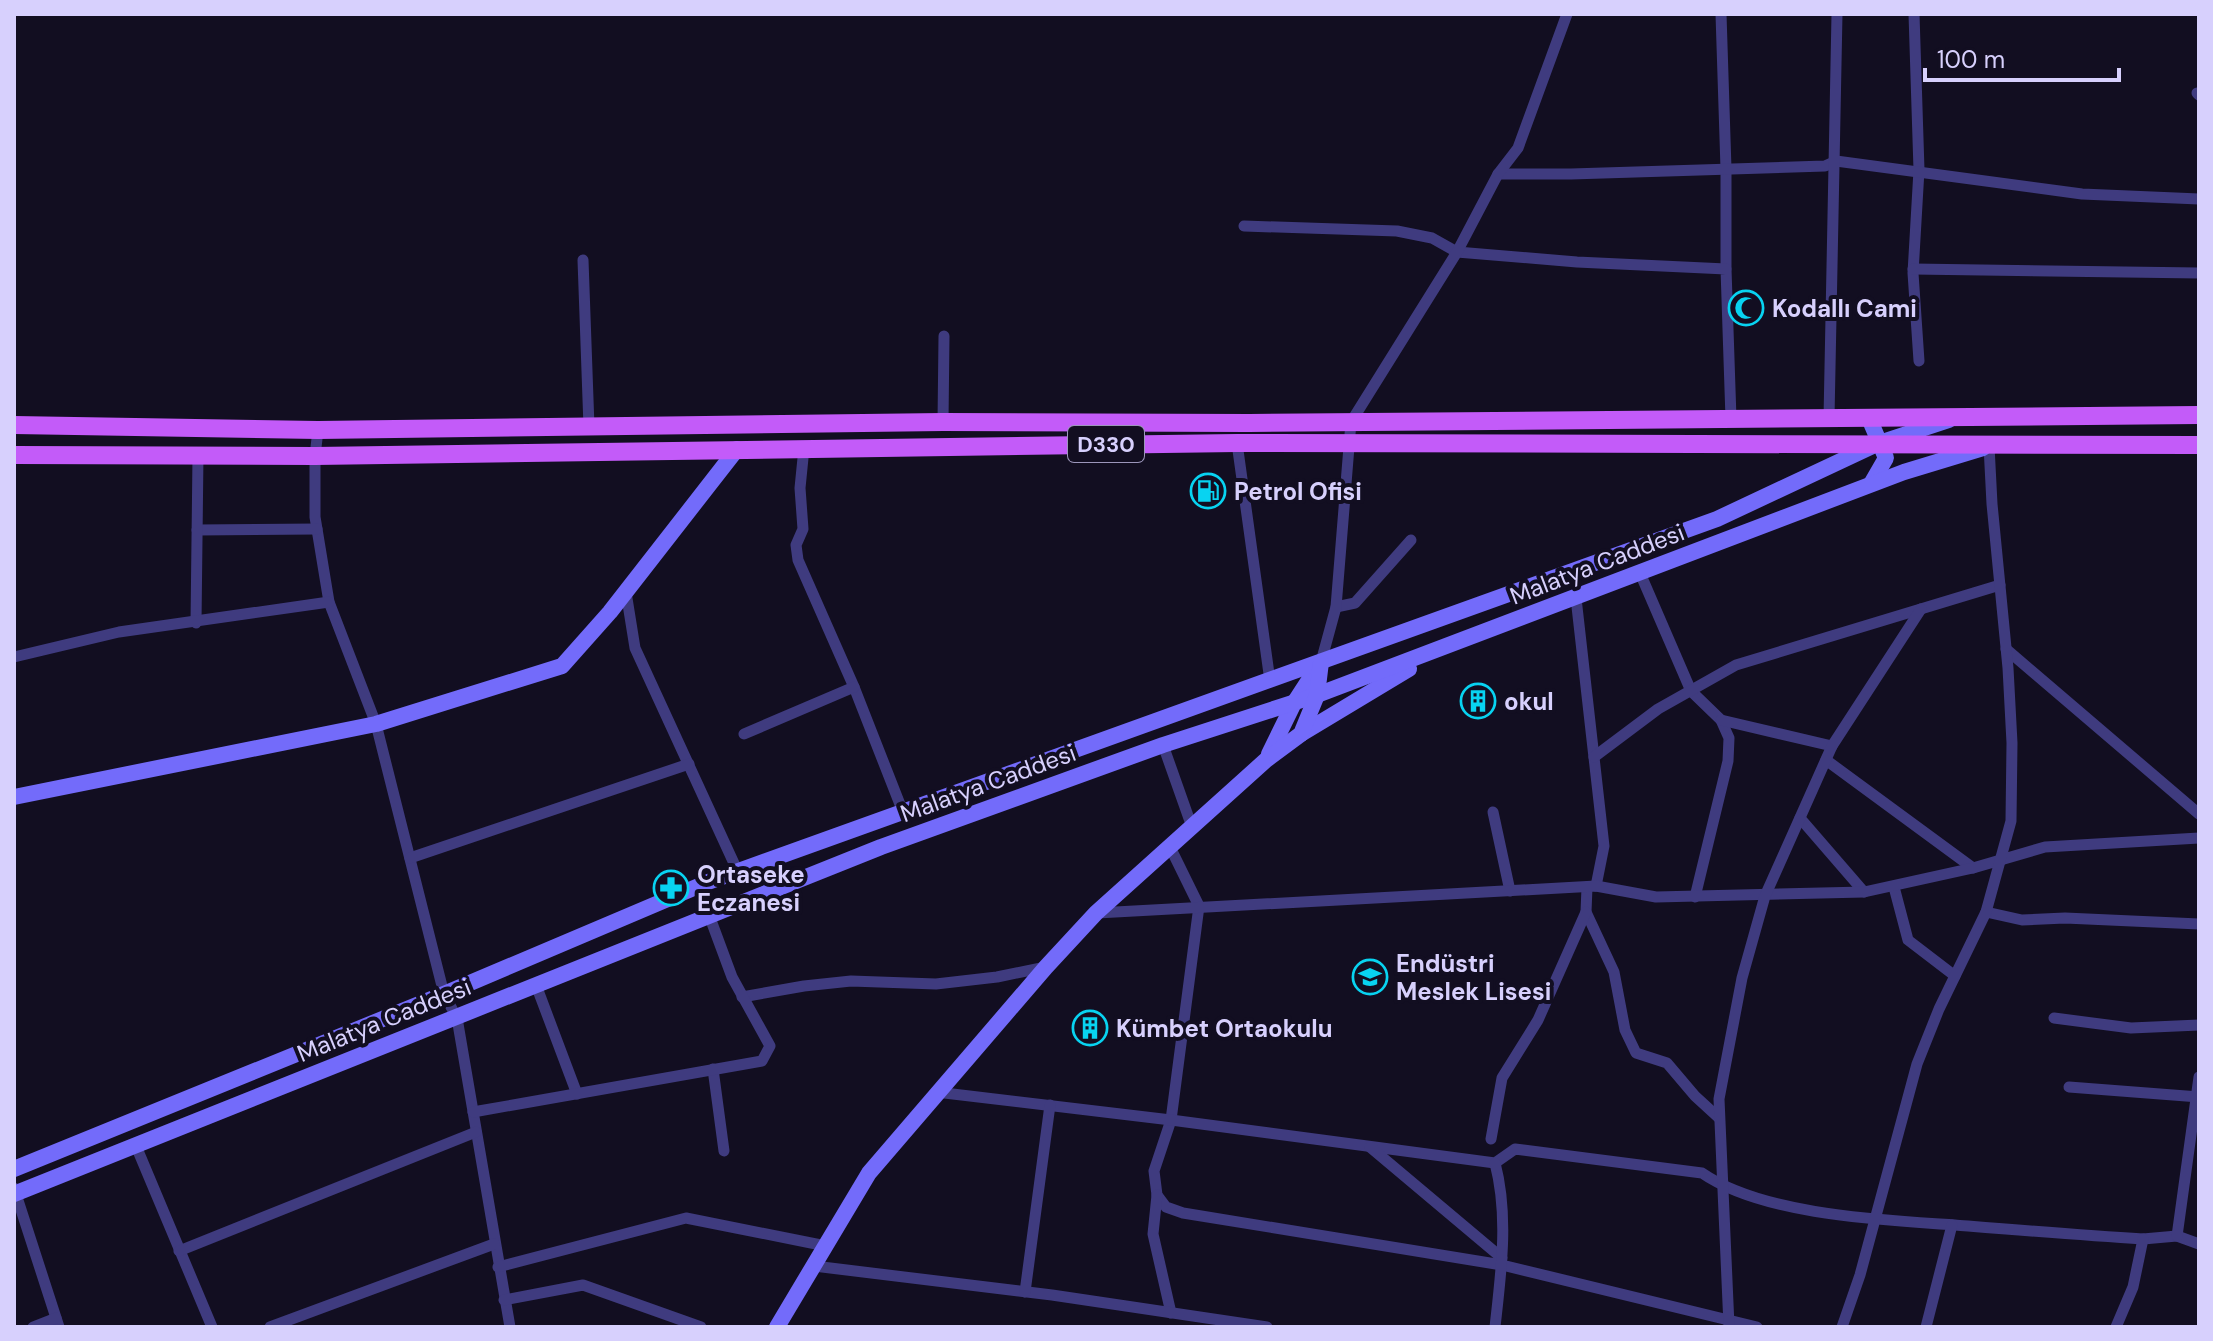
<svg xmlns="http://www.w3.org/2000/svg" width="2213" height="1341" viewBox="0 0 2213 1341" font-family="'DM Sans',sans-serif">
<rect width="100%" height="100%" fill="#120e21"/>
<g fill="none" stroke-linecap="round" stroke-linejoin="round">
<g stroke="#3f3b7f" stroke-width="11">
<polyline points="1721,14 1726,169 1726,269"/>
<polyline points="1914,14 1919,170 1913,273 1919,361"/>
<polyline points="2197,93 2199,95"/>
<polyline points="1498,174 1571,174 1825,166 1836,161 2082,194 2199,199"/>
<polyline points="1244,226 1397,231 1432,238 1457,252 1577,262 1726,269 1731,419"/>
<polyline points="583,260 589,427"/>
<polyline points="1913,269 2199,273"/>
<polyline points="1829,418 1837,14"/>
<polyline points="943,422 944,336"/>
<polyline points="318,430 315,456 315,517 329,602 376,724 444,994 457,1018 510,1327"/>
<polyline points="1237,443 1270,681"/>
<polyline points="804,448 800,488 803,529 796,545 798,560 854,687 903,812"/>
<polyline points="197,530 317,529"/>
<polyline points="1640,573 1691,691 1721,720 1729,738 1728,761 1695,897"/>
<polyline points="626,592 635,648 738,872"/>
<polyline points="1576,598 1604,846 1596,886"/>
<polyline points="1336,607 1355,603 1411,540"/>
<polyline points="196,623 198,455"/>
<polyline points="2006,649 2199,814"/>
<polyline points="14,657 119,632 329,602"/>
<polyline points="1321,662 1336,607 1351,422 1457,252 1498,174 1518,148 1567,14"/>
<polyline points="1721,720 1832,746"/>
<polyline points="744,734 854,687"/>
<polyline points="1163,745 1192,827"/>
<polyline points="1594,757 1658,709 1736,665 2000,585"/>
<polyline points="1826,760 1973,868"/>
<polyline points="1493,812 1510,891"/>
<polyline points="1800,818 1864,892"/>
<polyline points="1170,847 1199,906 1171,1120 1154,1171 1157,1195 1166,1207 1183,1213 1502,1265 1757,1327"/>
<polyline points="410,858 689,764"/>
<polyline points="1587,887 1586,912 1614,972 1625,1030 1636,1053 1667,1063 1695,1096 1719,1118"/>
<polyline points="1894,887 1908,940 1955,976"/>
<polyline points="1986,912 2022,920 2065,918 2199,924"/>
<polyline points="1097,913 1596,886 1656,897 1864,892 1973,868 2045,847 2199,838"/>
<polyline points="536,985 577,1094"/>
<polyline points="742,997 804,986 851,981 936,984 997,977 1046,967"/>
<polyline points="2054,1018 2131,1028 2199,1025"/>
<polyline points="713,1069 724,1151"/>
<polyline points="2069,1087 2199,1097"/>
<path d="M 936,1092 L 1171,1120 L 1495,1163 L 1515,1149 L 1702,1173 C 1763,1215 1881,1220 1955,1225 C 2018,1230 2080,1235 2143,1239 L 2177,1236 L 2199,1244"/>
<polyline points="473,1112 762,1061 770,1046 732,977 709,915"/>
<polyline points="1491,1139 1502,1078 1538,1020 1586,912"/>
<polyline points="136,1146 212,1327"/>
<polyline points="1370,1147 1502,1258"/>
<path d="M 1495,1163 C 1509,1216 1501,1273 1495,1327"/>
<polyline points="14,1188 59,1327"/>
<polyline points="1157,1195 1153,1234 1171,1313"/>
<polyline points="2177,1236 2199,1077"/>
<polyline points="179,1251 476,1132"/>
<polyline points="814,1266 1052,1295 1267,1327"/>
<polyline points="498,1267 686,1218 826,1246"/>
<polyline points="1025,1292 1050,1105"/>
<polyline points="504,1300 583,1285 701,1327"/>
<polyline points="1729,1326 1719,1099 1742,978 1765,896 1832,746 1921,609"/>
<polyline points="33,1327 56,1318"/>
<polyline points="270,1327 494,1244"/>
<polyline points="1842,1327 1860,1275 1917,1064 1939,1009 1986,912 2011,821 2012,743 2008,668 1992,504 1989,446"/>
<polyline points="1926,1327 1952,1225"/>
<polyline points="2116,1327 2133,1287 2143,1239"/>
</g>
<g stroke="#736bfa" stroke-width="16">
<polyline points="1869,418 1886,458 1871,484"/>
<polyline points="1301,734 1409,669"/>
<polyline points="1269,754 1294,703 1318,666"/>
<polyline points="14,797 376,724 562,666 610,612 737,449"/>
<polyline points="14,1169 444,994 708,882 1717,519 1879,443 1949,420"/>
<polyline points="14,1194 881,847 1163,745 1317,695 1904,472 1983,448"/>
<polyline points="777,1327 869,1173 1046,967 1096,913 1266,760 1301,734 1317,695 1321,662"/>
</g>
<g stroke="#c35bf9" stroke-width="18">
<polyline points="14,425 318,430 943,422 1249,423 2199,415"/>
<polyline points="14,455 315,456 1237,443 2199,445"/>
</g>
</g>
<defs>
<g id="mosque-ring" transform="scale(1.8)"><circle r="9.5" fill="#120e21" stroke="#08d3f1" stroke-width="1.5"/><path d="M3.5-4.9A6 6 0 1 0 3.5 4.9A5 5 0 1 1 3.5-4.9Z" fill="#08d3f1"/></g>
<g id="fuel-ring" transform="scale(1.8)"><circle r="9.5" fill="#120e21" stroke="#08d3f1" stroke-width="1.5"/><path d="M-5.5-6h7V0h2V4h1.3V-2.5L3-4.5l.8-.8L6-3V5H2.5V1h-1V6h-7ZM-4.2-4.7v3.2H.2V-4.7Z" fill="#08d3f1"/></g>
<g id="building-ring" transform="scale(1.8)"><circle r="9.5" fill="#120e21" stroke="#08d3f1" stroke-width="1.5"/><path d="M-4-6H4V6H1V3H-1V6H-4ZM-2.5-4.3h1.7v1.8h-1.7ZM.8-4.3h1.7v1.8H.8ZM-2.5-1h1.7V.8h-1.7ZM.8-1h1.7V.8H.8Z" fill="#08d3f1"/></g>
<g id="pharmacy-ring" transform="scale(1.8)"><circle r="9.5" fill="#120e21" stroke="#08d3f1" stroke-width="1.5"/><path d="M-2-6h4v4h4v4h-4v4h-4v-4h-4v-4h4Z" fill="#08d3f1"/></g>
<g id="school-ring" transform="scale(1.8)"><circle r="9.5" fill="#120e21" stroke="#08d3f1" stroke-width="1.5"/><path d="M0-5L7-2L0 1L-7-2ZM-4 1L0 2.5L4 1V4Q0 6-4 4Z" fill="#08d3f1"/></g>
</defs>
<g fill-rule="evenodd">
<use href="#mosque-ring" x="1746" y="308"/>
<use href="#fuel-ring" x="1208" y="491"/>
<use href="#building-ring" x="1478" y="701"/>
<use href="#pharmacy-ring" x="671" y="888"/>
<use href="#school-ring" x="1370" y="977"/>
<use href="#building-ring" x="1090" y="1028"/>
</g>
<g text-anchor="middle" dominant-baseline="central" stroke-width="8" stroke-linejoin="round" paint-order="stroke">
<rect fill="#120e21" stroke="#9c96bb" stroke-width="2" x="1068" y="426" width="76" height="36" rx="6"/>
<g font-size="22" font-weight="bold" fill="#d7d0fd">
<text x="1106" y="444">D330</text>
</g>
<g font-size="24" font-weight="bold" fill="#d7d0fd" stroke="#120e21" text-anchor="start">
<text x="1772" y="308">Kodallı Cami</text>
<text x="1234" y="491">Petrol Ofisi</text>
<text x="1504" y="701">okul</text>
<text x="697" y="874">Ortaseke<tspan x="697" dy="28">Eczanesi</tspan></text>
<text x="1396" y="963">Endüstri<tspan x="1396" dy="28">Meslek Lisesi</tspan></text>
<text x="1116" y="1028">Kümbet Ortaokulu</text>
</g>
<g font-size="24" fill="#d7d0fd" stroke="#120e21">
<text transform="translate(1597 564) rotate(-21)">Malatya Caddesi</text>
<text transform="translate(988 783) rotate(-20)">Malatya Caddesi</text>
<text transform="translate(384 1020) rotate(-22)">Malatya Caddesi</text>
</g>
</g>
<rect width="2213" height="1341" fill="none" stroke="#d7d0fd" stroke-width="32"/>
<path d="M1925 68v12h194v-12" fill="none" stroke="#d7d0fd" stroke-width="4"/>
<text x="1937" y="68" font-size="24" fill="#d7d0fd" stroke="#120e21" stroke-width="6" paint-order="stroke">100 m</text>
</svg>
